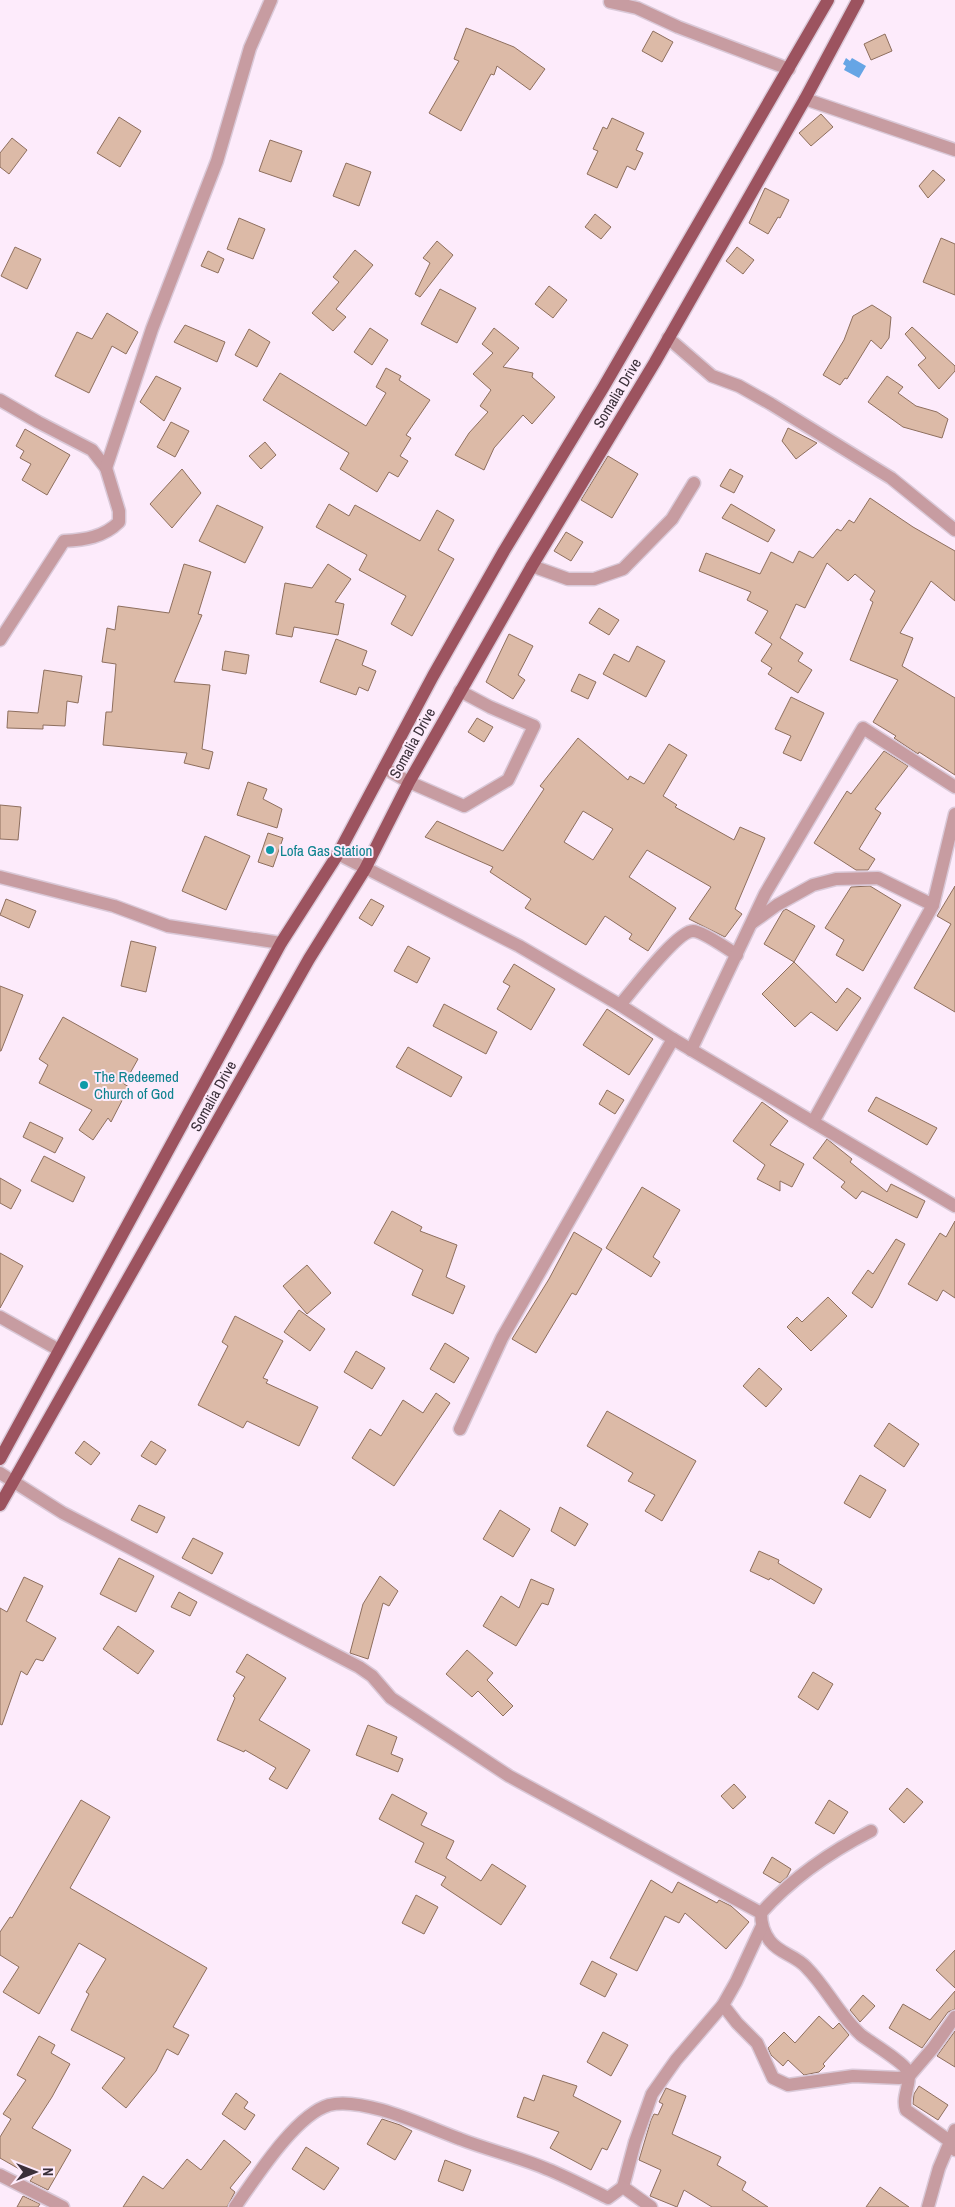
<svg xmlns="http://www.w3.org/2000/svg" width="955" height="2207" viewBox="0 0 955 2207" font-family="'Archivo Narrow',sans-serif">
<rect width="100%" height="100%" fill="#fdebfb"/>
<polygon fill="#66a5e5" points="846,58 850,61 852,58 866,66 859,78 844,70 846,66 843,64"/>
<g fill="#dcbaa7" stroke="#8e6f5e" fill-rule="evenodd">
<polygon points="466,28 514,47 545,69 530,90 497,66 494,75 491,74 461,131 429,113 459,61 454,59"/>
<polygon points="653,31 673,42 662,62 642,51"/>
<polygon points="885,34 892,51 871,60 864,44"/>
<polygon points="821,114 833,127 811,146 799,133"/>
<polygon points="119,117 141,131 120,167 97,153"/>
<polygon points="612,118 644,133 636,150 643,153 635,170 627,166 617,188 587,174 598,151 593,149 603,127 607,129"/>
<polygon points="12,138 27,150 9,174 0,167 0,153"/>
<polygon points="270,140 302,151 291,182 259,171"/>
<polygon points="346,163 371,172 359,206 333,196"/>
<polygon points="933,170 945,180 928,198 919,186"/>
<polygon points="765,188 789,200 780,218 778,217 768,234 749,223"/>
<polygon points="595,214 611,227 601,239 585,227"/>
<polygon points="239,218 265,229 253,259 227,249"/>
<polygon points="941,238 955,244 955,295 923,282"/>
<polygon points="437,241 453,255 420,297 415,294 430,263 423,258"/>
<polygon points="15,247 41,259 27,289 1,276"/>
<polygon points="737,247 754,260 743,274 726,261"/>
<polygon points="355,250 373,265 336,309 346,317 333,331 312,313 339,282 333,277"/>
<polygon points="208,251 224,259 218,273 201,266"/>
<polygon points="549,286 567,300 553,318 535,304"/>
<polygon points="440,289 476,308 457,343 421,324"/>
<polygon points="872,305 891,317 889,338 881,349 871,340 847,379 845,378 840,385 823,375 844,340 853,316"/>
<polygon points="107,313 138,332 126,354 112,346 89,393 55,376 77,332 92,339"/>
<polygon points="185,325 225,342 217,362 174,342"/>
<polygon points="912,327 955,366 955,371 939,389 918,365 926,358 905,334"/>
<polygon points="370,328 388,340 372,365 354,352"/>
<polygon points="494,328 519,348 503,367 533,373 532,377 555,397 532,424 523,415 494,448 484,470 455,455 469,433 488,412 480,406 491,390 473,374 493,353 482,344"/>
<polygon points="249,329 270,342 257,367 235,355"/>
<polygon points="386,368 401,376 399,380 430,400 406,435 411,438 400,456 408,461 398,477 389,472 377,492 340,469 349,453 263,400 280,373 366,426 386,393 376,387"/>
<polygon points="156,376 181,388 164,421 140,402"/>
<polygon points="887,376 903,387 898,393 916,406 937,412 948,419 942,438 903,427 868,402"/>
<polygon points="171,422 189,431 175,457 157,447"/>
<polygon points="788,428 817,443 796,459 782,441"/>
<polygon points="25,429 70,455 47,495 22,480 31,464 20,458 24,451 16,446"/>
<polygon points="265,442 276,455 261,469 249,456"/>
<polygon points="608,456 638,474 612,518 581,500"/>
<polygon points="182,469 201,493 172,528 150,504"/>
<polygon points="730,469 743,476 734,493 720,486"/>
<polygon points="870,498 913,527 955,551 955,601 931,581 900,633 913,638 902,666 955,698 955,775 919,752 918,754 894,738 896,736 873,722 898,680 850,660 873,602 870,600 875,591 855,574 848,581 827,563 805,608 796,604 784,630 780,638 803,653 798,661 812,670 798,693 768,674 772,668 761,661 772,644 755,633 768,611 747,600 751,592 699,571 706,553 760,574 771,552 793,563 799,551 813,558 837,529 841,531 849,520 854,523"/>
<polygon points="329,504 349,516 355,505 420,541 437,510 454,520 438,550 454,559 412,636 391,624 406,596 359,570 367,555 316,527"/>
<polygon points="731,504 775,530 768,542 722,518"/>
<polygon points="217,505 263,527 245,563 199,541"/>
<polygon points="566,532 583,542 571,561 554,551"/>
<polygon points="184,564 211,572 198,614 202,615 174,682 210,685 202,749 213,752 209,769 184,763 187,753 103,745 106,712 112,712 116,664 102,662 107,628 115,630 118,606 169,613"/>
<polygon points="328,564 351,579 335,602 344,604 338,635 294,627 292,637 276,634 285,583 312,588"/>
<polygon points="599,608 619,620 609,635 589,623"/>
<polygon points="509,634 533,646 518,675 525,680 513,699 486,682"/>
<polygon points="336,639 367,651 362,665 376,671 368,691 359,687 356,695 320,682"/>
<polygon points="637,646 665,661 646,697 603,674 614,654 629,662"/>
<polygon points="225,651 249,655 246,674 222,670"/>
<polygon points="44,670 82,676 78,703 67,701 65,726 43,725 43,729 7,728 8,711 38,713"/>
<polygon points="579,674 596,682 588,699 571,691"/>
<polygon points="791,697 824,713 801,761 783,753 791,736 775,729"/>
<polygon points="477,718 493,727 484,742 468,732"/>
<path d="M 578,738 L 628,780 L 630,776 L 644,784 L 669,744 L 687,755 L 663,796 L 677,805 L 675,807 L 734,840 L 740,827 L 765,838 L 735,909 L 742,914 L 725,937 L 689,919 L 711,887 L 647,850 L 629,877 L 676,908 L 648,951 L 629,939 L 632,934 L 605,916 L 586,945 L 525,908 L 531,899 L 490,872 L 493,867 L 425,837 L 437,821 L 503,851 L 544,789 L 540,786 ZM 583,811 L 613,829 L 593,860 L 564,842 Z"/>
<polygon points="884,751 908,766 875,809 881,813 859,849 875,859 868,870 856,870 814,843 847,791 851,794"/>
<polygon points="248,782 267,789 263,799 282,809 277,828 237,815"/>
<polygon points="0,805 21,807 18,840 0,839"/>
<polygon points="268,833 283,838 273,867 258,862"/>
<polygon points="205,836 250,856 226,910 182,891"/>
<polygon points="870,886 901,905 863,971 836,955 844,940 825,928 851,887"/>
<polygon points="955,886 955,1012 914,988 951,924 937,916"/>
<polygon points="6,899 36,911 29,928 0,915"/>
<polygon points="371,899 384,906 372,926 359,918"/>
<polygon points="786,909 815,926 794,962 764,944 783,911"/>
<polygon points="131,941 156,947 146,992 121,986"/>
<polygon points="408,946 430,958 417,983 394,971"/>
<polygon points="794,962 836,1003 847,988 861,998 837,1031 811,1012 795,1027 762,994"/>
<polygon points="514,964 555,989 531,1030 497,1009 510,986 503,982"/>
<polygon points="0,986 23,995 1,1051 0,1051"/>
<polygon points="444,1004 497,1032 486,1054 433,1026"/>
<polygon points="607,1009 653,1039 629,1075 583,1045"/>
<polygon points="63,1017 138,1059 124,1084 129,1087 111,1122 108,1118 93,1140 79,1130 92,1110 39,1083 48,1065 39,1059"/>
<polygon points="408,1047 462,1077 451,1097 396,1067"/>
<polygon points="607,1090 624,1100 615,1114 599,1104"/>
<polygon points="876,1097 937,1128 927,1145 868,1111"/>
<polygon points="762,1102 788,1121 770,1145 804,1164 792,1187 780,1181 780,1191 757,1179 765,1165 733,1141"/>
<polygon points="30,1122 63,1138 55,1153 23,1137"/>
<polygon points="827,1139 852,1159 850,1162 887,1192 891,1184 925,1201 917,1218 862,1191 856,1199 841,1187 845,1182 813,1158"/>
<polygon points="44,1156 85,1177 73,1202 31,1181"/>
<polygon points="0,1178 21,1190 11,1209 0,1203"/>
<polygon points="642,1187 680,1210 653,1257 660,1262 651,1277 606,1248"/>
<polygon points="392,1211 422,1227 420,1231 457,1245 446,1277 465,1286 453,1314 412,1295 423,1270 374,1243"/>
<polygon points="955,1221 955,1298 943,1290 937,1301 908,1284 940,1233 946,1237"/>
<polygon points="574,1232 602,1249 576,1295 572,1293 536,1353 512,1339 549,1279"/>
<polygon points="896,1239 905,1244 878,1298 872,1308 852,1293 868,1270 873,1274"/>
<polygon points="0,1253 23,1266 0,1308"/>
<polygon points="307,1265 331,1293 307,1314 283,1286"/>
<polygon points="828,1297 847,1316 811,1351 787,1327 797,1317 802,1322"/>
<polygon points="299,1310 325,1329 310,1351 284,1332"/>
<polygon points="235,1316 283,1341 263,1378 268,1380 266,1383 318,1407 299,1446 247,1421 243,1428 198,1405 228,1346 222,1342"/>
<polygon points="445,1343 469,1358 454,1383 430,1369"/>
<polygon points="356,1351 385,1368 372,1389 344,1372"/>
<polygon points="759,1368 782,1389 766,1407 743,1386"/>
<polygon points="436,1393 450,1403 394,1486 352,1458 370,1429 381,1436 403,1400 423,1413"/>
<polygon points="607,1411 696,1461 662,1521 645,1511 655,1495 628,1481 633,1473 587,1446"/>
<polygon points="889,1423 919,1444 904,1467 874,1446"/>
<polygon points="84,1441 100,1453 91,1465 75,1453"/>
<polygon points="151,1441 166,1450 156,1465 141,1456"/>
<polygon points="860,1475 886,1490 870,1518 844,1503"/>
<polygon points="139,1505 165,1517 157,1533 131,1520"/>
<polygon points="560,1507 588,1524 575,1546 551,1531"/>
<polygon points="500,1510 530,1529 513,1557 483,1539"/>
<polygon points="193,1538 223,1553 212,1574 182,1558"/>
<polygon points="759,1551 779,1560 778,1563 822,1589 814,1604 770,1578 769,1580 750,1571"/>
<polygon points="119,1558 154,1576 136,1612 100,1594"/>
<polygon points="380,1576 398,1591 389,1606 383,1603 368,1659 350,1653 363,1604"/>
<polygon points="24,1577 43,1586 26,1621 56,1638 43,1661 36,1659 27,1675 21,1671 2,1725 0,1724 0,1608 7,1612"/>
<polygon points="531,1579 554,1589 548,1605 542,1603 516,1646 483,1626 501,1596 519,1608"/>
<polygon points="179,1592 197,1602 190,1616 171,1607"/>
<polygon points="118,1626 154,1651 138,1674 103,1649"/>
<polygon points="467,1650 493,1673 487,1680 513,1706 503,1716 478,1691 472,1697 446,1674"/>
<polygon points="247,1654 286,1678 259,1720 310,1750 287,1789 269,1779 276,1768 245,1750 244,1752 217,1740 235,1698 233,1696 245,1677 236,1672"/>
<polygon points="813,1672 833,1684 818,1710 798,1697"/>
<polygon points="368,1725 397,1737 391,1754 403,1759 398,1772 356,1755"/>
<polygon points="734,1784 746,1797 733,1809 721,1796"/>
<polygon points="907,1788 923,1802 904,1823 889,1809"/>
<polygon points="392,1794 427,1813 421,1825 454,1841 446,1858 481,1881 492,1864 526,1886 501,1925 441,1885 446,1877 415,1862 424,1843 379,1819"/>
<polygon points="81,1800 110,1817 70,1888 207,1968 173,2027 189,2035 178,2055 167,2049 156,2071 126,2108 102,2088 125,2058 71,2030 89,1994 86,1992 106,1959 79,1943 39,2014 3,1992 19,1967 0,1955 0,1932 10,1917 12,1918"/>
<polygon points="829,1800 848,1812 834,1834 815,1823"/>
<polygon points="772,1857 791,1869 787,1877 780,1883 763,1873"/>
<polygon points="651,1880 672,1893 678,1882 717,1903 719,1900 731,1906 749,1922 726,1949 685,1913 679,1923 665,1916 637,1971 610,1958"/>
<polygon points="416,1895 438,1907 424,1934 402,1923"/>
<polygon points="955,1950 955,1988 936,1970"/>
<polygon points="592,1961 617,1974 605,1997 580,1984"/>
<polygon points="955,1991 955,2009 948,2012 922,2048 889,2028 903,2004 930,2020"/>
<polygon points="863,1995 875,2006 860,2022 850,2010"/>
<polygon points="819,2016 833,2029 839,2023 849,2035 823,2064 825,2066 819,2072 804,2075 788,2060 783,2066 771,2055 768,2048 784,2032 795,2043"/>
<polygon points="955,2031 955,2067 937,2056"/>
<polygon points="603,2032 628,2045 611,2076 587,2062"/>
<polygon points="39,2036 55,2045 51,2053 70,2064 52,2097 32,2128 71,2150 48,2190 30,2181 33,2177 0,2158 0,2137 11,2119 3,2114 26,2080 17,2075"/>
<polygon points="543,2075 577,2086 573,2096 621,2121 607,2150 602,2148 591,2170 550,2148 559,2132 517,2117 524,2097 534,2101"/>
<polygon points="919,2086 948,2105 938,2120 913,2104 914,2094"/>
<polygon points="666,2088 686,2096 672,2134 721,2157 717,2165 746,2182 742,2190 768,2207 712,2207 684,2190 677,2207 650,2196 661,2170 639,2160 651,2120 654,2114 658,2115 663,2104 659,2102"/>
<polygon points="236,2093 248,2102 244,2108 255,2115 245,2130 222,2114"/>
<polygon points="382,2119 400,2125 412,2131 395,2160 367,2144"/>
<polygon points="224,2140 251,2162 230,2188 235,2192 227,2207 123,2207 143,2176 163,2189 187,2159 201,2170"/>
<polygon points="306,2147 339,2168 324,2190 292,2169"/>
<polygon points="445,2160 471,2170 463,2191 438,2181"/>
<polygon points="880,2187 909,2207 866,2207"/>
<polygon points="23,2196 40,2204 38,2207 17,2207"/>
</g>
<g fill="none" stroke-linecap="round" stroke-linejoin="round">
<g stroke="#dac9d8" stroke-width="15">
<g id="minor">
<polyline points="610,2 637,8 678,27 789,69"/>
<polyline points="805,99 955,150"/>
<polyline points="668,338 712,376 739,386 771,404 891,478 955,530"/>
<path d="M 0,400 L 38,422 L 92,450 L 106,468 L 119,511 L 119,522 C 104,537 85,540 64,541 L 0,640"/>
<polyline points="106,468 152,329 217,161 250,48 271,0"/>
<polyline points="532,566 568,579 594,579 623,569 672,519 694,483"/>
<polyline points="384,768 409,782 464,806 508,780 534,726 490,707 460,691"/>
<polyline points="338,854 519,946 620,1005 673,1039 955,1206"/>
<polyline points="0,877 114,906 168,926 281,943"/>
<polyline points="752,923 777,905 813,885 836,879 878,878 933,905"/>
<path d="M 620,1005 C 632,991 677,931 693,931 C 702,931 728,949 737,955"/>
<polyline points="691,1050 765,894 863,728 955,787"/>
<polyline points="813,1122 933,905 955,814"/>
<polyline points="0,1317 59,1350"/>
<polyline points="460,1429 502,1338 673,1039"/>
<path d="M 0,1473 L 63,1513 L 359,1667 L 372,1676 L 391,1698 L 509,1776 L 761,1913 C 761,1924 763,1932 770,1941 C 780,1954 795,1955 806,1967 C 827,1988 839,2015 861,2035 C 870,2042 903,2062 907,2070 C 913,2082 901,2096 906,2110 L 951,2142 L 955,2150"/>
<path d="M 761,1913 C 792,1878 830,1852 871,1831"/>
<polyline points="723,2005 737,2023 757,2043 773,2078 788,2085 853,2076 899,2078 909,2076 933,2048 955,2017"/>
<polyline points="0,2175 63,2207"/>
<polyline points="623,2187 635,2142 652,2094 676,2060 723,2005 736,1982 761,1928"/>
<path d="M 235,2207 C 255,2179 295,2115 329,2105 C 363,2096 427,2127 460,2139 C 488,2150 519,2157 547,2169 C 567,2177 588,2188 608,2198 L 623,2187 L 651,2207"/>
<polyline points="928,2207 939,2168 955,2130"/>
</g>
</g>
<g stroke="#dac9d8" stroke-width="15">
<g id="major">
<polyline points="0,1459 281,943 338,854 433,676 504,551 603,388 828,0"/>
<polyline points="0,1505 309,959 365,869 409,782 532,566 655,362 805,99 858,0"/>
</g>
</g>
<use href="#minor" stroke="#c79ca1" stroke-width="12"/>
<use href="#major" stroke="#9c535f" stroke-width="12"/>
</g>
<g fill="#0f9aa8" stroke="#fdebfb" stroke-width="2">
<circle cx="270" cy="850" r="5"/>
<circle cx="84" cy="1085" r="5"/>
</g>
<g text-anchor="middle" dominant-baseline="central" stroke-width="4" stroke-linejoin="round" paint-order="stroke">
<g font-size="15" fill="#3b303a" stroke="#fdebfb">
<text transform="translate(617 393) rotate(-59)">Somalia Drive</text>
<text transform="translate(412 743) rotate(-61)">Somalia Drive</text>
<text transform="translate(213 1096) rotate(-61)">Somalia Drive</text>
</g>
<g font-size="15" fill="#0d838f" stroke="#fdebfb" text-anchor="start">
<text x="280" y="850">Lofa Gas Station</text>
<text x="94" y="1076">The Redeemed<tspan x="94" dy="17">Church of God</tspan></text>
</g>
</g>
<g transform="translate(35 2172) rotate(90)" stroke="#fdebfb" stroke-width="4" paint-order="stroke">
<path d="M0-4L9 19L0 12L-9 19Z" fill="#3b303a"/>
<text y="-8" font-size="14" font-weight="bold" text-anchor="middle" fill="#3b303a">N</text>
</g>
</svg>
